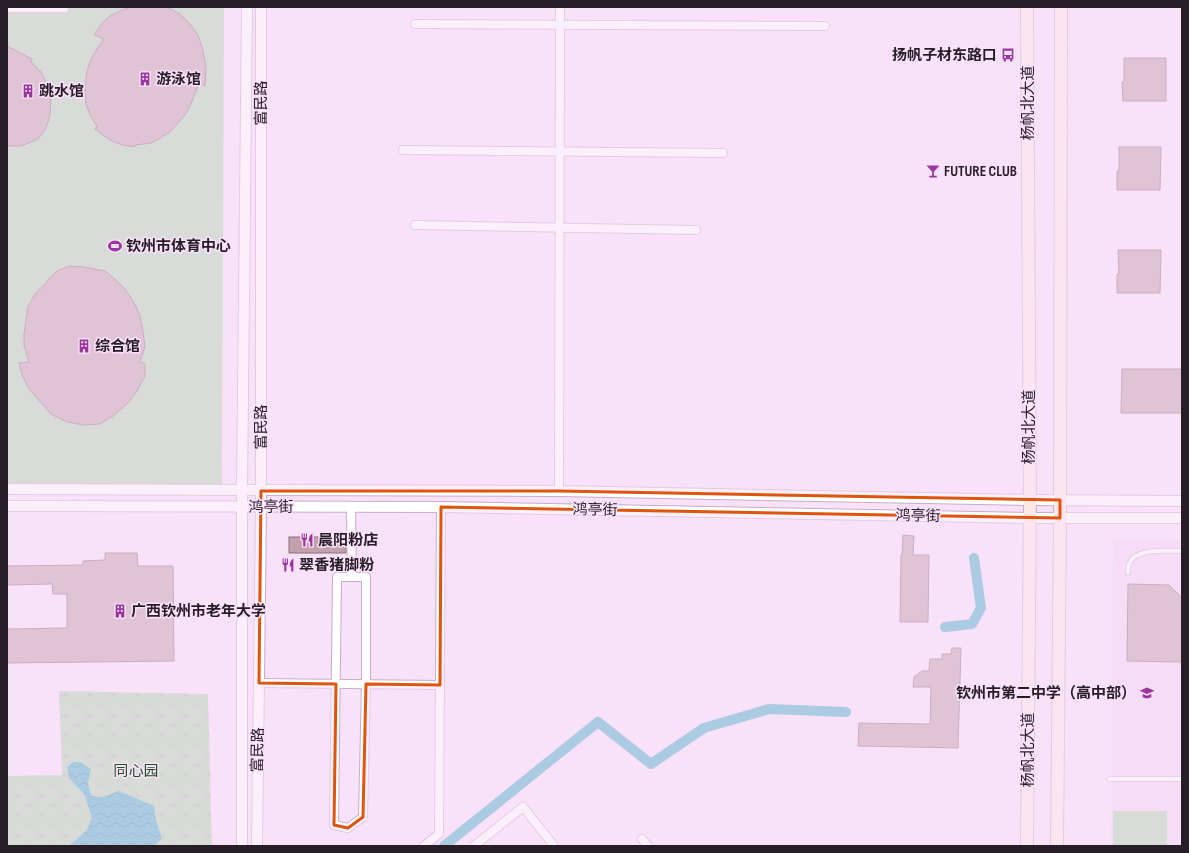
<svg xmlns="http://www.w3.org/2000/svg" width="1189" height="853" viewBox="0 0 1189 853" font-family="'Sofia Sans Condensed','Noto Sans SC',sans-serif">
<defs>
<pattern id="grass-tufts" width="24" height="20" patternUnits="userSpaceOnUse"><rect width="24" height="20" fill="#b2d3b2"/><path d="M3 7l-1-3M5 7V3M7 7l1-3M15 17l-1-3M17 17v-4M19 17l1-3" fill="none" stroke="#99b599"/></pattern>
<pattern id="water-waves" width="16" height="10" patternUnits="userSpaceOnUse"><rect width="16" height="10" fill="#4cafc5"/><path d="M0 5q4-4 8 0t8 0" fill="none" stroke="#3f8ea0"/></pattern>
</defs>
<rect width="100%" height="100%" fill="#fae1fa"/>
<polygon fill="#f2d4f2" points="1113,539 1182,539 1182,846 1111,846"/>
<polygon fill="url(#grass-tufts)" points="59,691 208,694 212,846 7,846 7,776 62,775"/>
<g fill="#b2d3b2">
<polygon points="7,7 224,7 222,485 7,484"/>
<rect x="1113" y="811" width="54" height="35"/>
</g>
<polygon fill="url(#water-waves)" points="73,762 80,762 91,769 88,783 91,796 103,797 119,791 154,806 156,820 162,839 153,846 69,846 87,830 92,817 84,794 69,778 67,767"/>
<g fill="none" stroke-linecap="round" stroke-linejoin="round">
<g stroke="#4cafc5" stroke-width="10">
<polyline points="945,627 972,624 981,608 974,558"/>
<polyline points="444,846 598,722 651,764 704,728 769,709 846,712"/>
</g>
</g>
<g fill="#c2a0ac" stroke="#8d6e79">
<polygon points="130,7 167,7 180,14 191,25 198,35 203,50 206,67 205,86 199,83 191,104 185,115 170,132 159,139 151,143 136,145 134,147 122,145 110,140 95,129 97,126 90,115 86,104 85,90 86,76 89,64 94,53 104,39 94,35 102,23 111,15"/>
<polygon points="7,46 32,59 31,62 41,72 47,84 51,98 50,116 45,130 38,139 21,146 7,146"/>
<polygon points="1124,58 1166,58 1166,101 1123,101 1122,82 1124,82"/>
<polygon points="1119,147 1161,147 1160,190 1117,190 1117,171 1119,171"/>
<polygon points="1118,250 1161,250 1160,293 1117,293 1117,274 1119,274"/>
<polygon points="70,266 84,267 105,271 116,280 125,289 136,306 140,317 143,331 145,347 140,361 145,364 145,376 137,391 127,404 113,416 100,424 84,425 67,422 51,414 29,389 22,375 19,363 29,362 24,345 24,334 28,306 36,293 57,271"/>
<polygon points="1122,369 1182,369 1182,413 1121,413"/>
<polygon points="903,535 914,536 913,555 929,555 928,622 900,622 901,555 902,555"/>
<rect x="289" y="537" width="57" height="16"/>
<polygon points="105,553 137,553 138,566 173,566 174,661 7,663 7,629 67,628 67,594 53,594 52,584 7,585 7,566 83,565 83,561 105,560"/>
<polygon points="1128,584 1169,585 1182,598 1182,662 1127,661"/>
<polygon points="952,648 961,648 958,748 858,746 859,723 930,724 931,687 913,687 914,677 922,671 929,671 930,659 942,659 942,654 951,654"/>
</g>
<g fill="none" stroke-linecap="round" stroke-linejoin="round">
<g stroke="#c6aec6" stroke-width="5.5">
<g id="service">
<polyline points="7,10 66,10 66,7"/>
<path d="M 1128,573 C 1128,570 1128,567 1129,564 C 1136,547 1167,551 1182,551"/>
<polyline points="1109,779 1182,779"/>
</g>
</g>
<g stroke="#c6aec6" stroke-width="10">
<g id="minor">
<polyline points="415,24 825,26"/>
<polyline points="403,150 723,153"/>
<polyline points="415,225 696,230"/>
<polyline points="559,491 560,7"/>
<polyline points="351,507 352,577 337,577 334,825 348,828 363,817 366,684 366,577 352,577"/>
<polyline points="259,683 440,685"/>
<polyline points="642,839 648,846"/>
<polyline points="424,846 439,834 441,507"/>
<polyline points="474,846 523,807 554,846"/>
</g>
</g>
<g stroke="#c6aec6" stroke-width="12">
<g id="tertiary">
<polyline points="7,489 559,491 1030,500 1182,501"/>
<polyline points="7,506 441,507 1030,518 1182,518"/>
<polyline points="242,846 242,490 247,7"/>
<polyline points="257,846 261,507 261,7"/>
</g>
</g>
<g stroke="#c6aec6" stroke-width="14">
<g id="secondary">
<polyline points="1027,7 1030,500 1027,846"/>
<polyline points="1057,846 1060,518 1061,7"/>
</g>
</g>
<use href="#service" stroke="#fff" stroke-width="4"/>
<use href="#minor" stroke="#fff" stroke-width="8"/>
<use href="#tertiary" stroke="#fff" stroke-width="10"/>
<use href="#secondary" stroke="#fee8e6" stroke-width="12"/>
</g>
<path d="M0 0H1189V853H0ZM 261,491 L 559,491 L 1060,500 L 1060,518 L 441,507 L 440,685 L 366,684 L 363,817 L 348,828 L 334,825 L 336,684 L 259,683 Z" fill="#fae1fa" fill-opacity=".55" fill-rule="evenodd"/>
<path fill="none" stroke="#de560d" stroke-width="3" stroke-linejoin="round" d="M 261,491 L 559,491 L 1060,500 L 1060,518 L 441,507 L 440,685 L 366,684 L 363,817 L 348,828 L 334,825 L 336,684 L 259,683 Z"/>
<defs>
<g id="bus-bare" transform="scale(1.08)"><path d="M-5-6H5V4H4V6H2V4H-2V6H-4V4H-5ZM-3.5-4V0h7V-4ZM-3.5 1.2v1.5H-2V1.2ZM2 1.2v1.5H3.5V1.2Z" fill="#99379f" stroke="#fae1fa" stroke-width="2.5" paint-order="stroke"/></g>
<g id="building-bare" transform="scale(1.08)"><path d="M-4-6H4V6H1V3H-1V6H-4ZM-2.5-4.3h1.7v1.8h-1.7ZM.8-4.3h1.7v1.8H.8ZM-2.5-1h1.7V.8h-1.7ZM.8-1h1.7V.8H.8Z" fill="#99379f" stroke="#fae1fa" stroke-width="2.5" paint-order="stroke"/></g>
<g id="bar-bare" transform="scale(1.08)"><path d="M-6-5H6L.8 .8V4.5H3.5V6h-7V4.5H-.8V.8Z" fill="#99379f" stroke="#fae1fa" stroke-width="2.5" paint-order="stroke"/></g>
<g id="stadium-bare" transform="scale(1.08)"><path d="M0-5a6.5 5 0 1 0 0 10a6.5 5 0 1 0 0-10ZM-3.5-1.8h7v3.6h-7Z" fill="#99379f" stroke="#fae1fa" stroke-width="2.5" paint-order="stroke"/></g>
<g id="restaurant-bare" transform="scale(1.08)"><path d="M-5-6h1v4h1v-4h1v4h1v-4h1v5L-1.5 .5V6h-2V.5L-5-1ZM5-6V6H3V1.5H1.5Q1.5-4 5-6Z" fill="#99379f" stroke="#fae1fa" stroke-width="2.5" paint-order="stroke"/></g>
<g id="school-bare" transform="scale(1.08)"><path d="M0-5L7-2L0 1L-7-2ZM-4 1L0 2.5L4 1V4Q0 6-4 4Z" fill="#99379f" stroke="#fae1fa" stroke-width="2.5" paint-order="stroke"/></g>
</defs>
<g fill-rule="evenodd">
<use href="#bus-bare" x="1008" y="55"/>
<use href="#building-bare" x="145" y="79"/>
<use href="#building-bare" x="28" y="91"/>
<use href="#bar-bare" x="933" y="171"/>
<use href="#stadium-bare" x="115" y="246"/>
<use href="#building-bare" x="84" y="346"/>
<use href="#restaurant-bare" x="307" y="540"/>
<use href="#restaurant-bare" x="288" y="565"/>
<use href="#building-bare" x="120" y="611"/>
<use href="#school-bare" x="1147" y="693"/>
</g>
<g text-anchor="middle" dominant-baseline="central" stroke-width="3" stroke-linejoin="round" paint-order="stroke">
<g font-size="15" font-weight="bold" fill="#261d26" stroke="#fae1fa" text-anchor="start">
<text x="997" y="55" text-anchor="end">扬帆子材东路口</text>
<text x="156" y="79">游泳馆</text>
<text x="39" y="91">跳水馆</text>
<text x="944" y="171">FUTURE CLUB</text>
<text x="126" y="246">钦州市体育中心</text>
<text x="95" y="346">综合馆</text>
<text x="318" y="540">晨阳粉店</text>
<text x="299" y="565">翠香猪脚粉</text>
<text x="131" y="611">广西钦州市老年大学</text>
<text x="1136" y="693" text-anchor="end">钦州市第二中学（高中部）</text>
</g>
<g font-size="15" fill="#261d26" stroke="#fae1fa">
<text transform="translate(261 103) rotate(-90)">富民路</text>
<text transform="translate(1028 103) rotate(-90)">杨帆北大道</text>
<text transform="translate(261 427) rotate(-90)">富民路</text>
<text transform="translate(1029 427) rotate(-90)">杨帆北大道</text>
<text x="271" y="507">鸿亭街</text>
<text transform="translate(595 510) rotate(1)">鸿亭街</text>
<text transform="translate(918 516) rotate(1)">鸿亭街</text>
<text transform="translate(258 750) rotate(-89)">富民路</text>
<text transform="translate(1028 750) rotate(-90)">杨帆北大道</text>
</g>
<g font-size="15" fill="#17511d" stroke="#fae1fa">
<text x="136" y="771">同心园</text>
</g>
</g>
<rect width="1189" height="853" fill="none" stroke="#261d26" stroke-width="16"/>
</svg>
